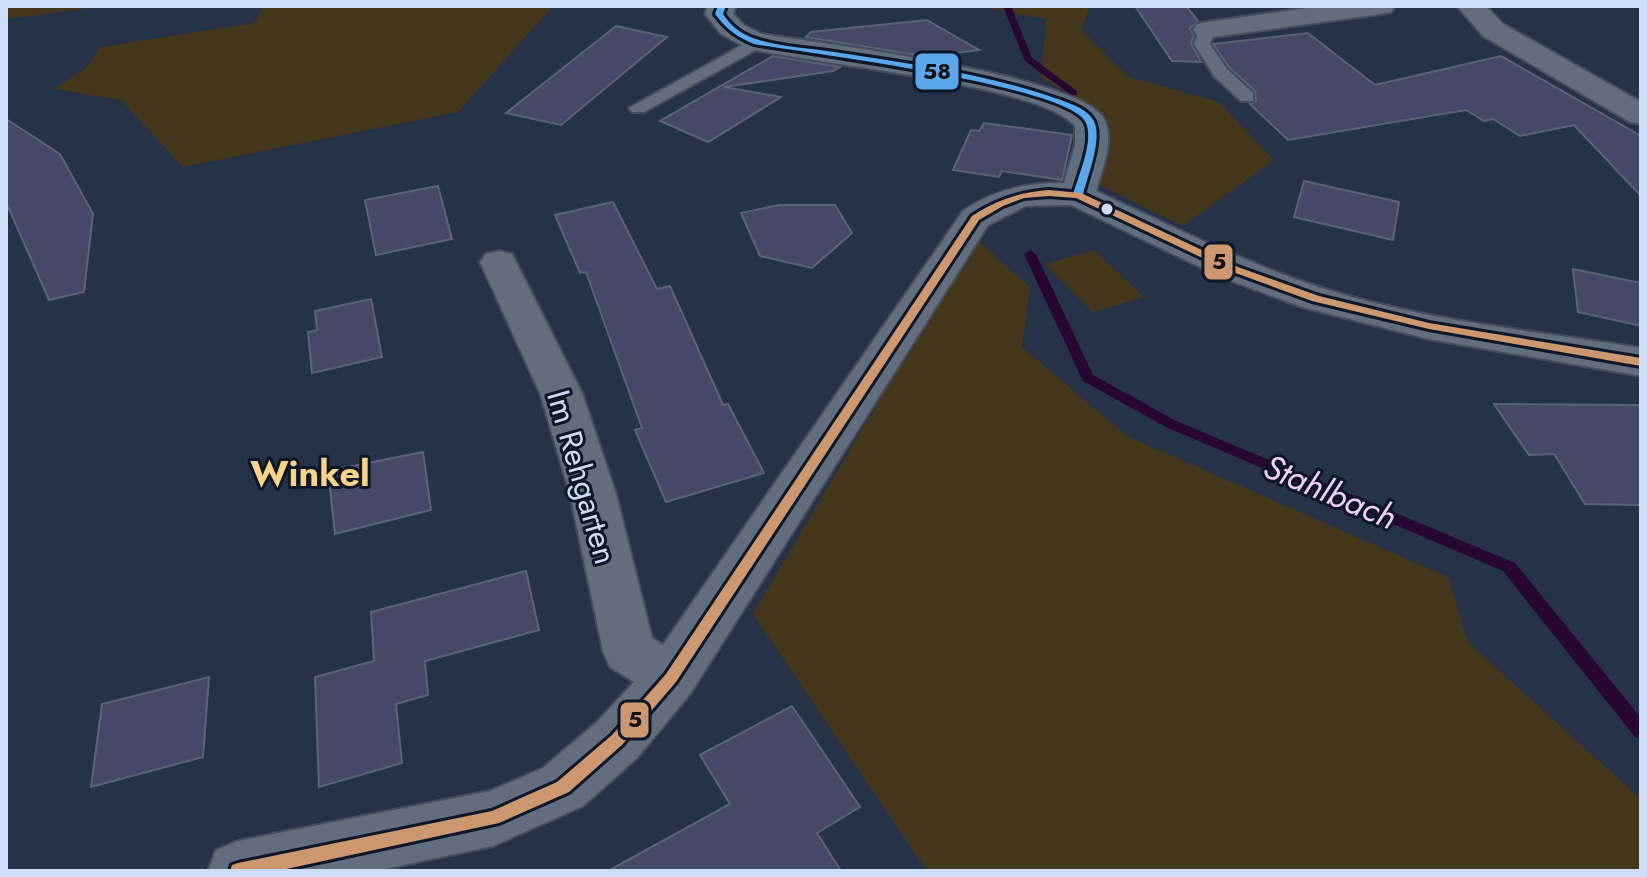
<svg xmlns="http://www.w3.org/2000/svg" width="1647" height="877" viewBox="0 0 1647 877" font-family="Jost,sans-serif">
<rect width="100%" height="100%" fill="#263248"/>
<g fill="#44371b">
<polygon points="6,6 105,6 6,19"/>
<polygon points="264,6 553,6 458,112 183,167 121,100 54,89 86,68 101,47 254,23"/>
<polygon points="977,6 1090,6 1081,30 1129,77 1219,102 1274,160 1183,226 1093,182 1104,128 1090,105 1041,78 1046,19"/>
<polygon points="975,238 1030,287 1022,347 1127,436 1448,577 1468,642 1641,799 1641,871 927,871 753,614"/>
<polygon points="1094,250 1144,297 1093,312 1045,264"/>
</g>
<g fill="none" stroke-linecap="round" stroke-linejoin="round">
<g fill="#27062f" fill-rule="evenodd">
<polygon points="1003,6 1011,6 1032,58 1077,91 1077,95 1071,95 1025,61"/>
<polygon points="1030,250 1036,254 1093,375 1176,421 1515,563 1641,718 1641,739 1635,737 1503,571 1166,427 1083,381 1024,254"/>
</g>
</g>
<g fill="#454965" stroke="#5d6376" stroke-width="2">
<polygon points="1135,6 1186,6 1198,21 1190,28 1194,36 1191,43 1201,62 1172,61"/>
<polygon points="927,20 979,50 928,57 806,37 811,32"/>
<polygon points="616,26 667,37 561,125 506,113"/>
<polygon points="1308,33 1375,85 1501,56 1641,136 1641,196 1574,125 1520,136 1493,119 1484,121 1466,110 1288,140 1250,104 1256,101 1255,91 1229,67 1213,44"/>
<polygon points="773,56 840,67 833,71 724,87 781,97 708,142 660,121"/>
<polygon points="6,119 60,154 93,214 84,292 49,300 6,202"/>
<polygon points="984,123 1072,135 1062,180 1002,171 999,177 953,170 971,130 979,131"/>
<polygon points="1304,181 1399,202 1393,240 1294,217"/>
<polygon points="438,186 452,239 376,255 365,200"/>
<polygon points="613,202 657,289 670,286 723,405 728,404 764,473 666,502 635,430 642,428 586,272 580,273 555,215"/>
<polygon points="779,205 835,205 852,233 812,268 760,256 741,213"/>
<polygon points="1573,269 1641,283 1641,326 1578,312"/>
<polygon points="371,299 382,357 312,373 308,332 317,330 315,311"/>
<polygon points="1494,404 1641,405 1641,505 1585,504 1554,454 1529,455"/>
<polygon points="423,452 431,510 335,534 328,471"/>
<polygon points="526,571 539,630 425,661 428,695 396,704 402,763 319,787 315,677 374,661 371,612"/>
<polygon points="209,677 203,757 91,787 102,704"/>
<polygon points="792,706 860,807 817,833 841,871 608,871 730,804 700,755"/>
</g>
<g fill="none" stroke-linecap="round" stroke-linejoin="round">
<g stroke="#444d60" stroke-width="4">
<g id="lane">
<polygon points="1207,25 1215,30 1210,44 1227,69 1253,93 1253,101 1241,101 1214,76 1194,44 1201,26"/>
<polygon points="757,37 763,38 763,46 644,112 632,112 629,108"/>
</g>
</g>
<g stroke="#444d60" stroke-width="4">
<g id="street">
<path d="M 708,6 L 736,6 L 733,14 L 745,26 L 762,34 C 819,43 1081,75 1104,119 C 1115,140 1102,169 1096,191 C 1171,226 1246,264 1325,289 C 1426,321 1536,331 1641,348 L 1641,376 L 1429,339 L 1302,307 L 1221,277 L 1071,205 L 1026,206 L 988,225 L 690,694 L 637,758 L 583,806 L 493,846 L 376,871 L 208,871 L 216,850 L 238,841 L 490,791 L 543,768 L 597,722 L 634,682 L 610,667 L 603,651 L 570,494 L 540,393 L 480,262 L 486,254 L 499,251 L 512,254 L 582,393 L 616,494 L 652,638 L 663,645 L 963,211 C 994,190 1027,182 1064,183 L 1075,145 L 1075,126 C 1041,84 810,64 747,48 L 721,34 L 705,14 Z"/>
<polygon points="1321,6 1395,6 1391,12 1381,14 1207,38 1197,36 1193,30 1197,24 1207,22"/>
<polygon points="1457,6 1486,6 1503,24 1641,102 1641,124 1630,122 1483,36"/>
</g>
</g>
<use href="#lane" fill="#626d7e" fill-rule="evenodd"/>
<use href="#street" fill="#626d7e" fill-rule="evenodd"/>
<g stroke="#0e1728" stroke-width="6">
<path id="bus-1" d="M 718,6 L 726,6 L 723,14 C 731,26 742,35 756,39 C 781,47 809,48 834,52 C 906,63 981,73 1049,96 C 1063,101 1083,106 1092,118 C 1105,135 1087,176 1083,195 L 1078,198 L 1073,195 C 1078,176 1094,142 1086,123 C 1070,85 803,53 754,44 C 737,37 726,29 715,14 Z"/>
</g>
<g stroke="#0e1728" stroke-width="6">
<path id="bus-2" d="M 1049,190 L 1081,193 L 1238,267 L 1319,296 L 1429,323 L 1641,358 L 1641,366 L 1429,329 L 1312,301 L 1230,271 L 1076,198 L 1049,196 L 1024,198 L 1003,206 L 979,220 L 676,682 L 622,745 L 569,792 L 499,823 L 277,871 L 230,871 L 232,865 L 238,863 L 492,811 L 557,782 L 612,735 L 666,674 L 972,216 C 996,200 1020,192 1049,190 Z"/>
</g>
<use href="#bus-1" fill="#5aa8eb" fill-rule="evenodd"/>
<use href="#bus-2" fill="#cd976f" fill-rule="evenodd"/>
</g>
<circle fill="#cedcf5" stroke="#0e1728" stroke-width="3" cx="1107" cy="209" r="7"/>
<g text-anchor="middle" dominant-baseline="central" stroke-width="6" stroke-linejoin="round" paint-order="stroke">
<g font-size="32" fill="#cedcf5" stroke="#0e1728">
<text transform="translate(582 477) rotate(74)">Im Rehgarten</text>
</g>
<g font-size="34" font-style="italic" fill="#f5cffb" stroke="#0e1728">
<text transform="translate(1330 492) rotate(23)">Stahlbach</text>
</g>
<g font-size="36" font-weight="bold" fill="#fad38b" stroke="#0e1728">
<text x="310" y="473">Winkel</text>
</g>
</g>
<g stroke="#0e1728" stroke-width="3">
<rect x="914" y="52" width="46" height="39" rx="8" fill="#5aa8eb"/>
<rect x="1203" y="243" width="31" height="38" rx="8" fill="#cd976f"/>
<rect x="619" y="701" width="31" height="38" rx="8" fill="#cd976f"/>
</g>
<g font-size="22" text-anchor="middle" font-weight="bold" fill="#111">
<text x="937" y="79">58</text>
<text x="1219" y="269">5</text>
<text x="635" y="727">5</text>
</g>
<rect width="1647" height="877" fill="none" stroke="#cedcf5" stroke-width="16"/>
</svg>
